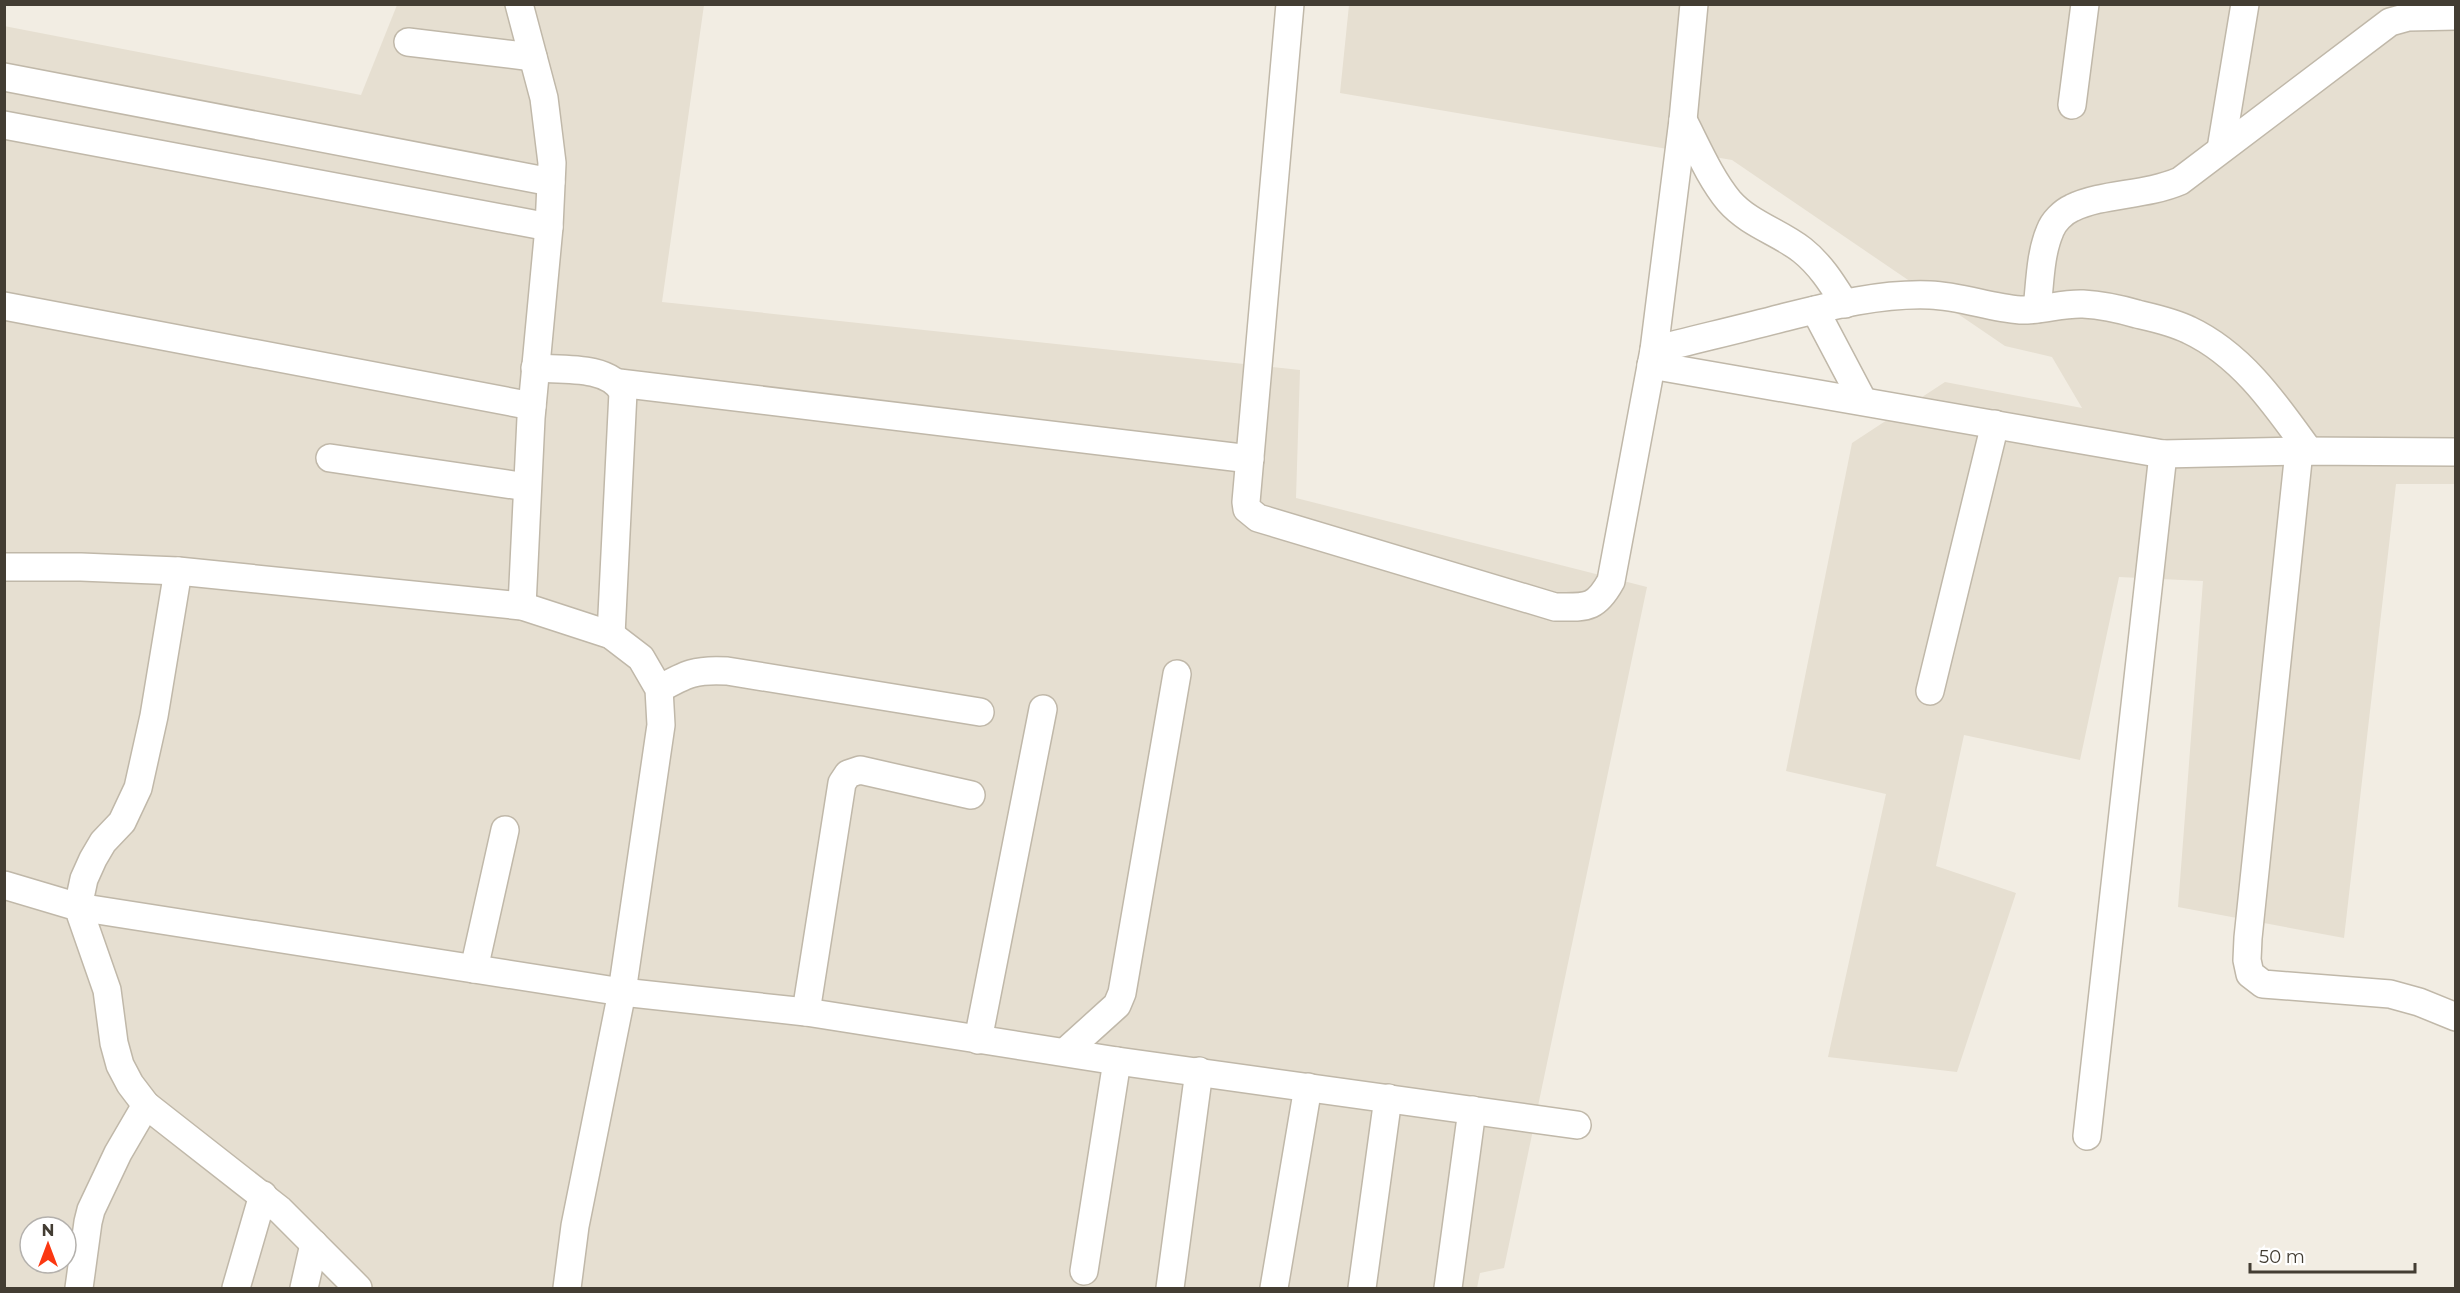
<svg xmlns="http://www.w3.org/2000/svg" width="2460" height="1293" viewBox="0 0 2460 1293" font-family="Montserrat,sans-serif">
<rect width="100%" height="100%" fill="#f2ede3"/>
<g fill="#e6dfd1" fill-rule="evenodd">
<path d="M 397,5 L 704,5 L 662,302 L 1300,370 L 1296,498 L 1647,587 L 1504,1268 L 1480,1273 L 1477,1288 L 5,1288 L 4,26 L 361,95 ZM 30,1227 L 66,1227 L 66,1263 L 30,1263 Z"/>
<polygon points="1349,5 2455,5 2455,484 2396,484 2344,938 2178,907 2203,581 2119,577 2080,760 1964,735 1936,866 2016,893 1957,1072 1828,1057 1886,794 1786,771 1852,443 1945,382 2082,408 2052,357 2005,346 1732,160 1340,93"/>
</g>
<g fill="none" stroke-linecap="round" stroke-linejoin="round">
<g stroke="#c0b8a9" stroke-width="30">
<g id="minor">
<polyline points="519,4 544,98 552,163 549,227 531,418 522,606"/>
<path d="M 1290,4 L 1246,502 L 1247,509 L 1258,518 L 1555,607 C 1586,607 1595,610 1611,581 L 1654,350 L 1683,120 L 1694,4"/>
<polyline points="408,42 533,57"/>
<polyline points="4,77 551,182"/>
<polyline points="2072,105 2085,4"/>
<path d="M 1683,120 C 1697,147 1710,178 1729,201 C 1749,224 1779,232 1802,250 C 1821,265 1833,285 1845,304"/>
<polyline points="4,125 549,227"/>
<polyline points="2221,149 2245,4"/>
<polyline points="4,306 532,406"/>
<path d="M 2037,309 C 2040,284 2040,254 2050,231 C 2053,222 2063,212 2072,208 C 2103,193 2145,196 2180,181 L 2390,22 L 2408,17 L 2456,16"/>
<polyline points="1815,310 1863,401"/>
<path d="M 1654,350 C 1697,339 1740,329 1782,318 C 1830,306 1881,293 1930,295 C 1961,296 1990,308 2020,310 C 2041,311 2062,303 2083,304 C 2101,305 2120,309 2137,314 C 2154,318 2173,322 2189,330 C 2242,355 2276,405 2309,451"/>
<polyline points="1651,365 2163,454 2299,451 2456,452"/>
<path d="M 535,368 C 562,370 609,365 623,392 L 611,635"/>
<polyline points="619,383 1250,459"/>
<polyline points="2299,451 2248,938 2247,960 2250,974 2263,984 2390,994 2419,1002 2456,1017"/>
<polyline points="330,458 527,487"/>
<polyline points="4,567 81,567 178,571 522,606 611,635 641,658 659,689 661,725 622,992 575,1226 567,1288"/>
<polyline points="178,571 154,716 138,788 122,822 103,842 93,859 84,879 78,907 622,992 806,1012 1117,1061 1577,1125"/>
<path d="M 659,689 C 686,674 696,669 727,671 L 980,712"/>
<polyline points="1930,691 1995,424"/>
<polyline points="4,885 78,907 107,990 114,1043 120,1065 130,1084 146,1105 280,1210 358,1288"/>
<polyline points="474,969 505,830"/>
<polyline points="806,1012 842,783 848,774 860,770 971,795"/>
<polyline points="978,1040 1043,709"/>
<polyline points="1065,1052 1117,1005 1122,993 1177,674"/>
<polyline points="2087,1136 2163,454"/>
<polyline points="1084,1271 1117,1061"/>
<polyline points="79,1288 88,1222 91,1210 118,1153 146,1105"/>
<polyline points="236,1288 263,1195"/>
<polyline points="304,1288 314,1244"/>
<polyline points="1170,1288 1199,1071"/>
<polyline points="1274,1288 1308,1087"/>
<polyline points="1362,1288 1388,1098"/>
<polyline points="1448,1288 1472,1110"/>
</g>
</g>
<use href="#minor" stroke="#fff" stroke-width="27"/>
</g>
<rect width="2460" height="1293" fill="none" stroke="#433d33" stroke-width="12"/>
<g transform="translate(48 1245)"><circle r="28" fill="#ffffff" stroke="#b4b1ad" stroke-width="1.5"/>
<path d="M0-4.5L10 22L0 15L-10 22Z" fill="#fb3711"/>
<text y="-9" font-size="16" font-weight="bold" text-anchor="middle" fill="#433d33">N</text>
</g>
<path d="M2250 1263v9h165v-9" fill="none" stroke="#433d33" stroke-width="3"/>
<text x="2259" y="1263" font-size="18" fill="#433d33" stroke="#ffffff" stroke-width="4.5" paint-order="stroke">50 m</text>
</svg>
